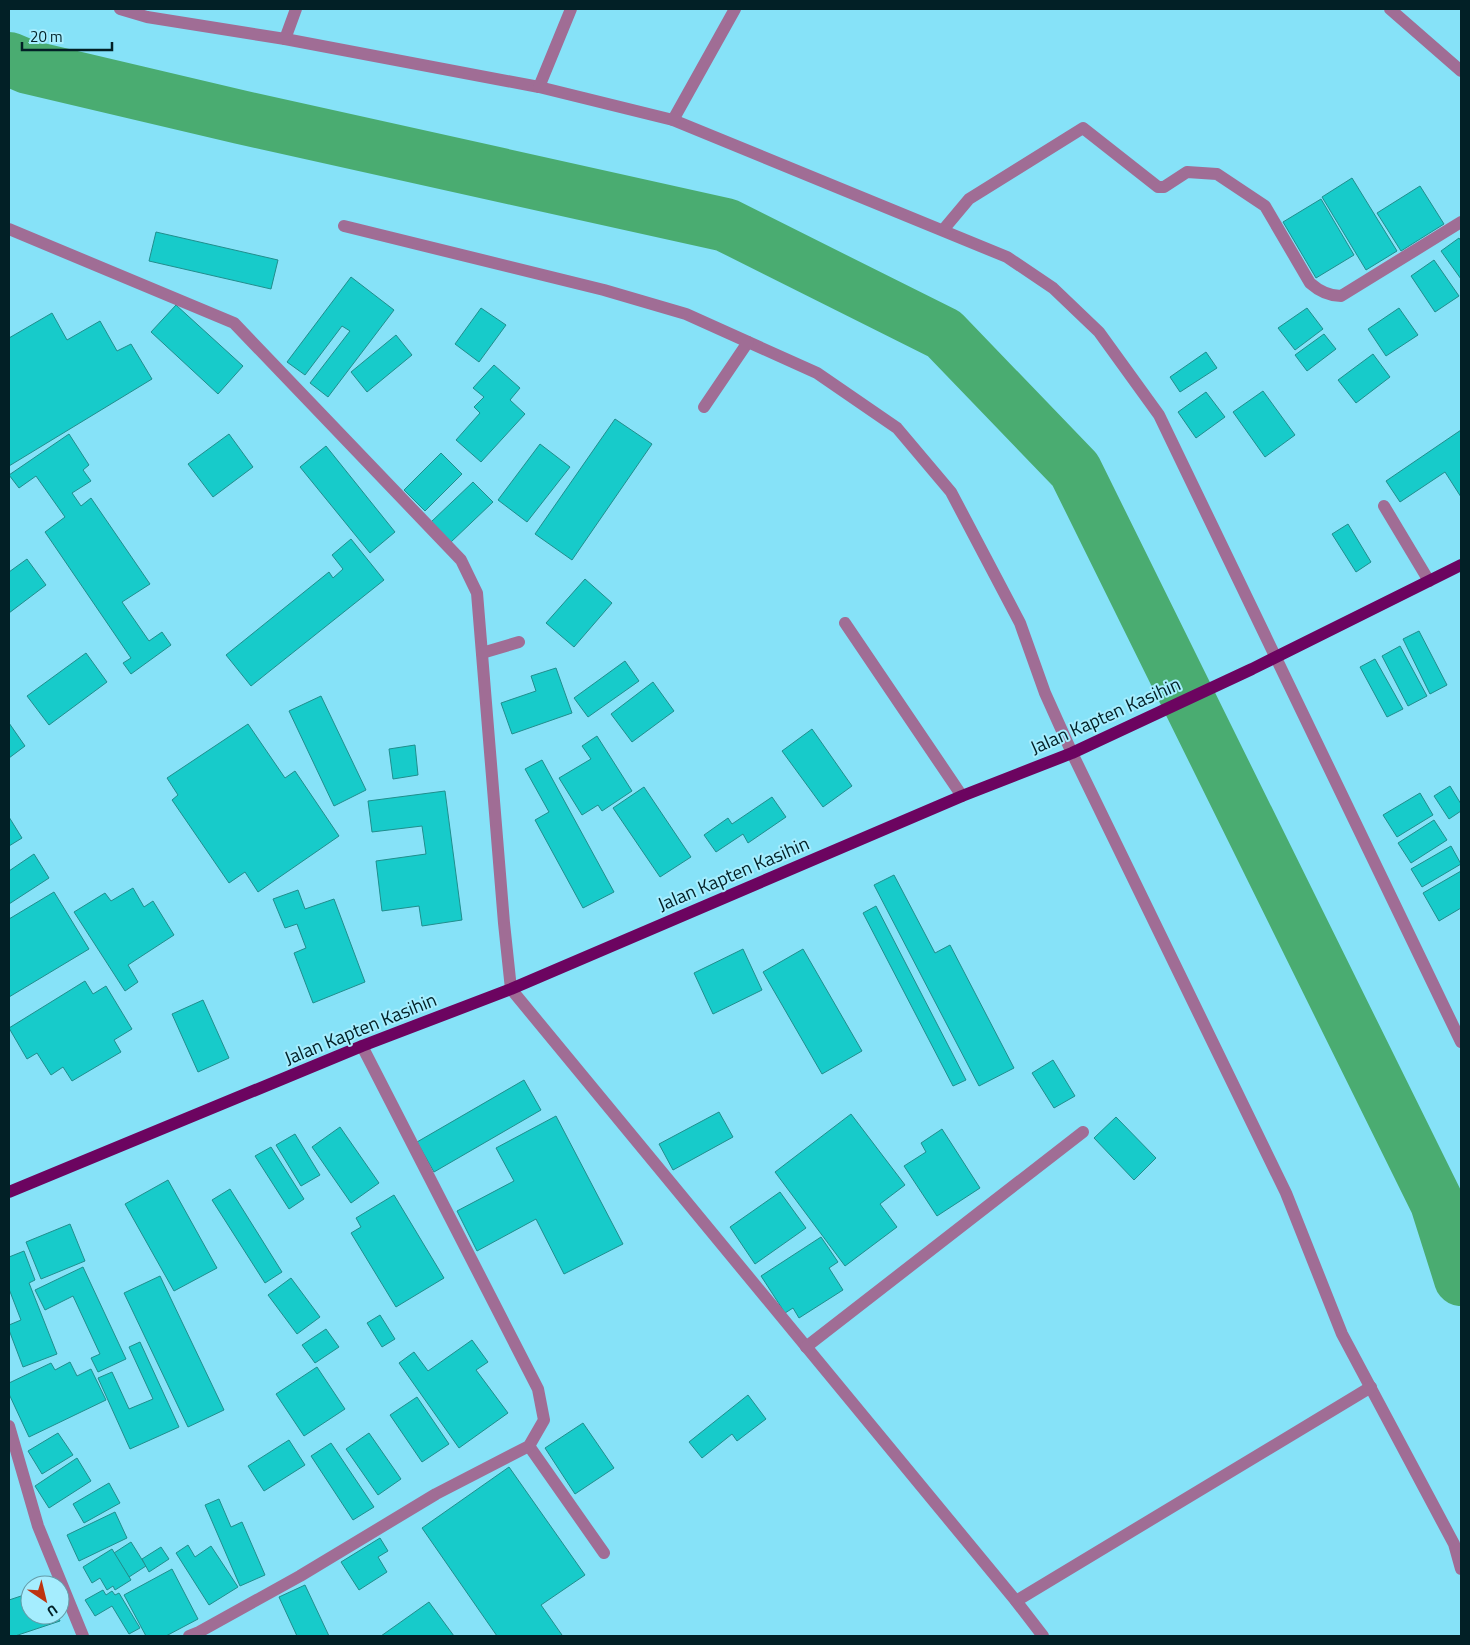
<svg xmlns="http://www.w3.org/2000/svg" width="1470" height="1645" viewBox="0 0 1470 1645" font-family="'Titillium Web',sans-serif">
<rect width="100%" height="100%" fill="#86e2f8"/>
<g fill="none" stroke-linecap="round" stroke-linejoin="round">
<polyline stroke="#4aac71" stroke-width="54" points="9,59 28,67 240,117 726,225 944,334 1075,470 1437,1203 1461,1279"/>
</g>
<g fill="#17cbca" stroke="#208e8d">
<polygon points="1352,178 1397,251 1366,270 1322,197"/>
<polygon points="1420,186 1444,224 1401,251 1377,213"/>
<polygon points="1321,199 1354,255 1316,278 1283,222"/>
<polygon points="156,232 278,260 271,289 149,261"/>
<polygon points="1459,238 1461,241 1461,279 1441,251"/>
<polygon points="1434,260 1459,296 1435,312 1411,276"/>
<polygon points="351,277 394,310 328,397 310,383 350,331 342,326 305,375 287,362"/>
<polygon points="176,305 243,366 218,394 151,332"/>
<polygon points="481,308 506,325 479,362 455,344"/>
<polygon points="1307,308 1323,329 1295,350 1278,328"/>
<polygon points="1399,308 1418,335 1386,356 1368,329"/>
<polygon points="52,313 67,340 100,321 117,351 131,344 152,379 9,466 9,338"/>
<polygon points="1324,334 1336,349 1307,371 1295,355"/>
<polygon points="396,335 412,355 367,392 351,372"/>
<polygon points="1206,352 1217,368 1180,392 1170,377"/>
<polygon points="1373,354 1390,377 1356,403 1338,380"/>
<polygon points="494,365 520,388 510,400 525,414 481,462 456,440 480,413 474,407 484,397 473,388"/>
<polygon points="1263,391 1295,435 1265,457 1233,412"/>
<polygon points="1206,392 1225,417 1196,438 1178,412"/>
<polygon points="615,419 652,444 572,560 535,534"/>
<polygon points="1461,430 1461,497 1445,472 1400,502 1386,481"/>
<polygon points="69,434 89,465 83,470 91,481 72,493 81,506 91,498 150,584 122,602 149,641 162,632 171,645 131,674 123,663 131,658 45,532 65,517 36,476 19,488 9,475"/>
<polygon points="229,434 253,467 213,497 188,464"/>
<polygon points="540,444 570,467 527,522 498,500"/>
<polygon points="326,446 395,532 370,553 300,467"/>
<polygon points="441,453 462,474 425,511 404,490"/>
<polygon points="473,482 493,502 451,542 431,522"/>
<polygon points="1348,524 1371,562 1356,572 1332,534"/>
<polygon points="351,539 384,580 251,686 226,655 329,572 333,578 343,569 332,555"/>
<polygon points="27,559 46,585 9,613 9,572"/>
<polygon points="585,579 612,603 574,647 546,623"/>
<polygon points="1419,631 1447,685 1430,694 1403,639"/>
<polygon points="1400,646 1427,696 1408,706 1382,656"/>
<polygon points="86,653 107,682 49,725 27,696"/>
<polygon points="1375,659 1403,709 1387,717 1360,667"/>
<polygon points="625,661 639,681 588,717 574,698"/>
<polygon points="556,668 572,713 512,734 501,703 536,691 531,676"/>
<polygon points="653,682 674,711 632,742 611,714"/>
<polygon points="321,696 366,790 334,806 289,711"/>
<polygon points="9,723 25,746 9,758"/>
<polygon points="248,724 285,778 295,771 339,836 258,892 245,872 229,883 172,800 178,795 167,778"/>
<polygon points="812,729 852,786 823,807 782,751"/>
<polygon points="597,736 632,791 602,811 598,805 582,815 559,778 591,759 582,746"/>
<polygon points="415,745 418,775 393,779 389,749"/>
<polygon points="542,760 614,892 583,908 535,820 549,812 525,769"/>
<polygon points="1450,786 1461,804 1461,811 1449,819 1434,796"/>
<polygon points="644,787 691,857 660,877 613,808"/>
<polygon points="445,791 462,920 422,926 419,906 382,911 376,861 426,854 422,826 372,832 368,801"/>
<polygon points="1420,793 1433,815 1397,837 1383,815"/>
<polygon points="772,797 786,817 748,843 743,834 716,852 704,835 728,818 732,824"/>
<polygon points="9,817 22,838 9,846"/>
<polygon points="1434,820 1447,840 1411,863 1398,843"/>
<polygon points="1451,846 1461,864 1422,887 1411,869"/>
<polygon points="34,854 49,878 9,904 9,871"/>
<polygon points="1461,871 1461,908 1439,921 1423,893"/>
<polygon points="894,875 935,953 950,945 1014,1068 979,1086 874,885"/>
<polygon points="133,888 144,907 153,901 174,935 128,965 138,982 125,991 74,912 105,893 111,901"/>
<polygon points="298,890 305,909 334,899 365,982 313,1003 294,953 306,948 297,924 285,928 273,899"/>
<polygon points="54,892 89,949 9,997 9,919"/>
<polygon points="876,906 966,1080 953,1086 863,913"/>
<polygon points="743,949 762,990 713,1014 694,973"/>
<polygon points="803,949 862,1051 822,1074 763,972"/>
<polygon points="85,981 93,994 106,986 132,1029 114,1040 121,1052 72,1081 63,1067 51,1075 37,1053 27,1059 9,1028"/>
<polygon points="203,1000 229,1058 198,1072 172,1014"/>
<polygon points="1053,1060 1075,1096 1054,1108 1032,1073"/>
<polygon points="524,1080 541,1110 434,1172 417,1142"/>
<polygon points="719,1112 733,1137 673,1170 659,1144"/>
<polygon points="851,1114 905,1185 880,1204 897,1227 845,1266 775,1172"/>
<polygon points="556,1116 623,1244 564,1274 536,1219 477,1251 457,1211 514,1181 496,1148"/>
<polygon points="1116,1117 1156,1158 1134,1180 1094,1138"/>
<polygon points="340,1127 379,1183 351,1203 312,1147"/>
<polygon points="942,1129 980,1188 937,1216 904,1166 926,1152 921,1143"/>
<polygon points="295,1134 320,1175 301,1186 276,1145"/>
<polygon points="271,1147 304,1199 289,1209 255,1156"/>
<polygon points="168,1180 217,1268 174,1291 125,1204"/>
<polygon points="230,1189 282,1272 265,1283 212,1200"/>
<polygon points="780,1192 806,1228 755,1264 730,1227"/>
<polygon points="394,1195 444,1278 396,1307 351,1233 361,1227 356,1218"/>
<polygon points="70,1224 85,1261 41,1279 26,1242"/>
<polygon points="821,1237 838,1262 829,1268 843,1290 799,1318 793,1308 785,1313 761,1276"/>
<polygon points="24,1251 35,1280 29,1283 57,1354 23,1367 9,1330 9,1325 21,1320 9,1289 9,1257"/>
<polygon points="83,1267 126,1359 98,1372 91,1358 100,1354 73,1296 45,1310 35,1290"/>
<polygon points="160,1276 224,1410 188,1427 124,1293"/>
<polygon points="291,1278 320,1317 297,1334 268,1295"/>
<polygon points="380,1315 395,1339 382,1347 367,1323"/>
<polygon points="326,1329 339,1347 315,1363 302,1345"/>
<polygon points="472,1340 488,1362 476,1370 508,1413 459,1448 399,1363 414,1352 428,1371"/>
<polygon points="140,1342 179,1427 130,1449 98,1378 112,1372 129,1409 153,1399 129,1347"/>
<polygon points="70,1362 77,1376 91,1369 106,1400 29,1437 9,1394 9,1383 51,1363 55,1370"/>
<polygon points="317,1367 345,1409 304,1436 276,1394"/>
<polygon points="748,1395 766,1419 737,1441 732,1434 702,1458 689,1442"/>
<polygon points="417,1397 449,1444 422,1462 390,1415"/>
<polygon points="583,1423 614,1468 575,1494 545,1448"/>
<polygon points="58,1433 73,1455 42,1474 28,1451"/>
<polygon points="369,1433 401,1479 378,1495 346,1449"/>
<polygon points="289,1440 305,1465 264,1491 248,1466"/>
<polygon points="331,1443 374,1507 353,1520 311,1456"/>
<polygon points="77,1458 91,1481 49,1508 35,1486"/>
<polygon points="509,1467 585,1575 541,1605 562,1635 560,1636 497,1636 422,1528"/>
<polygon points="109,1483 120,1503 84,1523 73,1504"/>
<polygon points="219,1499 231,1527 242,1522 265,1575 240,1586 205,1505"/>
<polygon points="115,1512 127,1538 79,1561 67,1535"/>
<polygon points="380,1538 388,1551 378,1557 387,1572 359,1590 341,1562"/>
<polygon points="131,1542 146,1566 129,1577 114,1553"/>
<polygon points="188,1545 195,1557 211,1546 238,1587 209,1605 176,1553"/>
<polygon points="161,1547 169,1559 149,1572 142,1559"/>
<polygon points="112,1549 131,1580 115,1590 113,1586 107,1590 100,1578 92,1583 83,1567"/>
<polygon points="172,1569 198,1619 166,1636 146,1636 124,1595"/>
<polygon points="305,1585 329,1636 297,1636 279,1597"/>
<polygon points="103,1590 106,1595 112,1591 115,1595 119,1593 140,1628 129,1634 112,1606 95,1616 85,1600"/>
<polygon points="30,1593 30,1615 58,1615 60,1621 15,1636 9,1636 9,1600"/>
<polygon points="429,1602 454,1636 381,1636"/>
</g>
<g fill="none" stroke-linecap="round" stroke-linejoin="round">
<g stroke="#a06d95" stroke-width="12">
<polyline points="120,9 147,17 285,39 539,87 673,120 1007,257 1053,288 1099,332 1159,415 1461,1042"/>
<polyline points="1390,9 1461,71"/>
<polyline points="285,39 296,9"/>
<polyline points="539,87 571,9"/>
<polyline points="673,120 735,9"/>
<polyline points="344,226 604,290 686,314 817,373 897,428 951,492 1020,623 1045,693 1072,753 1286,1193 1342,1334 1454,1544 1461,1569"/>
<polyline points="9,229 234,323 461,560 477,593 504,923 511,989 1016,1601 1043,1636"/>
<path d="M 943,230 L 969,199 L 1083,128 L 1158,187 L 1164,187 L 1187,172 L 1217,174 L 1265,206 L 1310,283 C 1319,291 1328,296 1341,296 L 1461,222"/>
<polyline points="704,407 748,342"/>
<polyline points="1384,506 1429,581"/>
<polyline points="845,623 962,796"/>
<polyline points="482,653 519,642"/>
<polyline points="806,1347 1083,1132"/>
<polyline points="9,1426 38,1526 83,1636"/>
<polyline points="529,1446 604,1553"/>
<polyline points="1016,1601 1371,1387"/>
<polyline points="189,1636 199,1632 300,1576 436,1494 529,1446 544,1420 538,1389 362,1046"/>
</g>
<polyline stroke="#6c0460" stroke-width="12" points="9,1192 362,1046 511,989 962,796 1072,753 1252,669 1461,565"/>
</g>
<g text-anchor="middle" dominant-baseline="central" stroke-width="4" stroke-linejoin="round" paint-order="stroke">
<g font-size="19" fill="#022026" stroke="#a5edfe">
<text transform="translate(1105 715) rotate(-24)">Jalan Kapten Kasihin</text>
<text transform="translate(733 873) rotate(-23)">Jalan Kapten Kasihin</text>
<text transform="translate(360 1028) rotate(-22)">Jalan Kapten Kasihin</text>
</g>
</g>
<rect width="1470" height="1645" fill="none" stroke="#022026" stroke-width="20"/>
<g transform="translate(45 1600) rotate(145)"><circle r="24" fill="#a5edfe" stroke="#649ba8"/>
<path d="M0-4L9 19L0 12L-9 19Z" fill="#be3410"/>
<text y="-8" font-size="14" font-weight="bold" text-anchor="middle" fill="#022026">U</text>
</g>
<path d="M22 42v8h90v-8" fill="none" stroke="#022026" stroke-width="2.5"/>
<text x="30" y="42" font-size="15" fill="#022026" stroke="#a5edfe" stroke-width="4" paint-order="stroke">20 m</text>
</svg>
